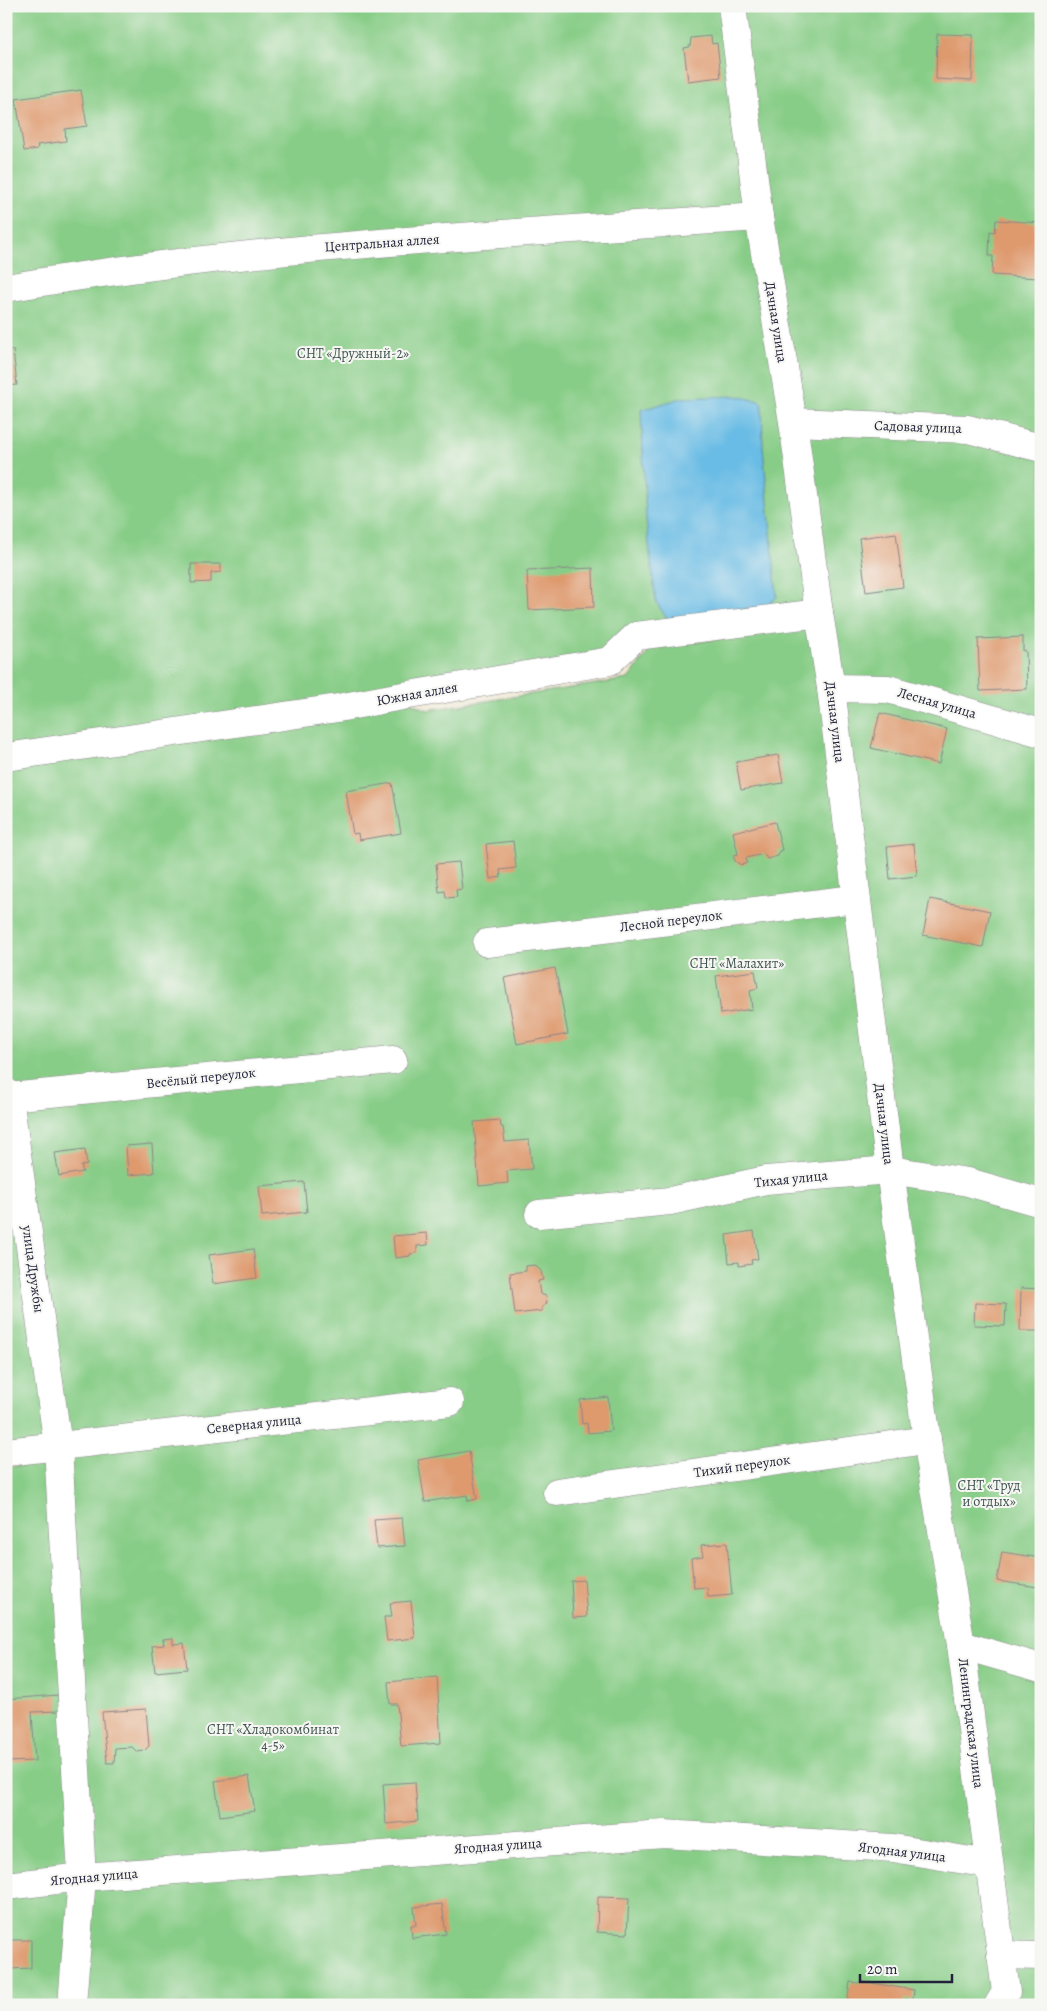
<svg xmlns="http://www.w3.org/2000/svg" width="1047" height="2011" viewBox="0 0 1047 2011" font-family="Alegreya,serif">
<rect width="100%" height="100%" fill="#f6f6f2"/>
<filter id="ink" filterUnits="userSpaceOnUse"><feTurbulence type="fractalNoise" baseFrequency=".02" numOctaves="2"/><feDisplacementMap in="SourceGraphic" scale="10" xChannelSelector="R" yChannelSelector="G"/><feConvolveMatrix kernelMatrix="1 2 1 2 8 2 1 2 1" color-interpolation-filters="sRGB"/></filter>
<filter id="wash" filterUnits="userSpaceOnUse"><feTurbulence type="fractalNoise" baseFrequency=".0096" numOctaves="4" result="noise"/><feDisplacementMap in="SourceGraphic" scale="20" xChannelSelector="R" yChannelSelector="G"/><feGaussianBlur stdDeviation="1.12" result="paint"/><feColorMatrix in="noise" values="0 0 0 0 0 0 0 0 0 0 0 0 0 0 0 0 0 1.4 0 .05"/><feComposite in="paint" operator="in"/></filter>
<g filter="url(#wash)">
<rect width="100%" height="100%" fill="#f1e8d3"/>
<path fill="#88cd87" stroke="#557861" fill-rule="evenodd" d="M 6,6 L 1041,6 L 1041,448 L 968,438 L 1041,459 L 1041,2005 L 6,2005 L 6,1467 L 36,1464 L 57,1446 L 6,1452 ZM 812,625 L 651,649 L 628,679 L 428,710 L 398,697 L 610,661 L 636,636 Z"/>
<polygon fill="#69bce5" stroke="#466f90" points="737,396 762,402 763,448 777,597 765,607 667,619 656,602 646,519 641,410 682,398"/>
<g id="blocks">
<g fill="#de996d">
<polygon points="937,34 973,35 972,81 936,79"/>
<polygon points="711,36 712,44 717,43 721,77 688,81 684,48 690,47 691,38"/>
<polygon points="81,90 87,126 65,129 66,141 37,145 38,149 24,151 16,99"/>
<polygon points="996,220 1041,223 1038,278 992,275 993,256 989,256 990,231 995,232"/>
<polygon points="6,350 13,350 17,385 6,386"/>
<polygon points="896,533 903,587 866,592 859,538"/>
<polygon points="191,564 221,564 221,572 211,573 211,582 191,583"/>
<polygon points="593,568 594,607 529,610 527,571"/>
<polygon points="1023,637 1023,651 1026,651 1027,689 980,691 978,639"/>
<polygon points="880,713 947,729 939,764 871,748"/>
<polygon points="778,755 783,783 741,790 736,762"/>
<polygon points="392,783 401,833 359,840 358,833 353,834 346,791"/>
<polygon points="775,822 782,850 779,851 778,856 767,859 764,854 746,858 747,863 741,865 735,861 733,855 738,854 733,832"/>
<polygon points="513,841 516,868 500,870 501,877 490,879 486,844"/>
<polygon points="914,844 917,876 890,879 887,847"/>
<polygon points="459,862 462,889 456,890 457,897 446,898 445,891 439,892 436,864"/>
<polygon points="930,899 990,911 983,947 923,935"/>
<polygon points="555,968 568,1034 517,1044 504,978"/>
<polygon points="755,971 758,988 750,990 752,1009 721,1014 716,976"/>
<polygon points="500,1120 501,1127 503,1127 505,1142 529,1140 532,1169 507,1171 508,1183 479,1186 474,1122"/>
<polygon points="152,1144 154,1173 128,1175 126,1146"/>
<polygon points="85,1149 87,1165 81,1166 83,1172 59,1176 55,1153"/>
<polygon points="304,1182 307,1212 262,1216 259,1186"/>
<polygon points="754,1231 758,1259 751,1260 752,1264 739,1266 739,1262 729,1263 726,1235"/>
<polygon points="427,1233 428,1245 417,1246 417,1253 410,1254 410,1256 395,1258 393,1236"/>
<polygon points="253,1249 257,1278 213,1284 209,1255"/>
<polygon points="535,1265 541,1271 543,1280 538,1281 540,1294 546,1296 547,1303 542,1307 542,1311 515,1314 510,1273 526,1271 526,1266"/>
<polygon points="1021,1288 1041,1289 1041,1331 1020,1331"/>
<polygon points="975,1303 1006,1304 1005,1326 974,1325"/>
<polygon points="608,1397 611,1431 588,1433 587,1423 582,1424 580,1400"/>
<polygon points="469,1451 477,1499 468,1501 467,1495 425,1502 418,1460"/>
<polygon points="402,1518 405,1546 377,1548 374,1520"/>
<polygon points="727,1543 732,1595 708,1597 707,1587 694,1588 691,1558 703,1556 701,1545"/>
<polygon points="1002,1552 1041,1558 1038,1587 997,1581"/>
<polygon points="584,1580 587,1617 573,1618 571,1581"/>
<polygon points="411,1601 415,1638 387,1641 384,1617 392,1617 390,1603"/>
<polygon points="173,1638 173,1644 184,1643 187,1669 155,1672 152,1646 164,1645 163,1639"/>
<polygon points="437,1677 441,1743 401,1746 397,1704 390,1704 388,1682"/>
<polygon points="58,1695 59,1711 32,1712 35,1761 6,1762 6,1699"/>
<polygon points="146,1709 149,1746 144,1751 137,1752 132,1747 115,1748 114,1763 107,1763 102,1712"/>
<polygon points="249,1776 255,1811 220,1816 215,1781"/>
<polygon points="415,1782 418,1821 386,1824 383,1784"/>
<polygon points="598,1897 629,1898 627,1934 597,1932"/>
<polygon points="442,1904 446,1934 412,1938 411,1925 416,1925 414,1907"/>
<polygon points="6,1940 31,1940 31,1968 9,1969 9,1976 6,1976"/>
<polygon points="860,1981 914,1990 913,2000 905,1999 904,2005 847,2003 850,1982 859,1983"/>
</g>
</g>
</g>
<g filter="url(#ink)">
<use href="#blocks" fill-opacity="0" stroke="#8a8587" stroke-width="1"/>
<g fill="none" stroke-linecap="round" stroke-linejoin="round">
<g stroke="#8a8587" stroke-width="29">
<g id="minor">
<polyline points="732,6 759,217 793,422 819,613 831,688 890,1170 927,1440 961,1645 1006,1992 998,2005"/>
<path d="M 6,288 C 255,245 508,234 759,217"/>
<polyline points="793,422 968,429 1041,448"/>
<polyline points="831,688 888,689 1041,733"/>
<polyline points="6,757 338,708 397,697 610,661 636,636 819,613"/>
<polyline points="487,943 855,899"/>
<polyline points="6,1092 9,1097 58,1446 82,1877 72,2005"/>
<polyline points="9,1097 393,1060"/>
<polyline points="539,1214 670,1201 766,1180 890,1170 968,1182 1041,1203"/>
<polyline points="6,1452 450,1402"/>
<polyline points="557,1492 927,1440"/>
<polyline points="961,1645 1041,1668"/>
<polyline points="6,1886 82,1877 664,1834 893,1848 989,1864"/>
<polyline points="1001,1955 1041,1956"/>
</g>
</g>
<use href="#minor" stroke="#fff" stroke-width="28"/>
</g>
</g>
<g text-anchor="middle" dominant-baseline="central" stroke-width="4" stroke-linejoin="round" paint-order="stroke">
<g font-size="14" fill="#22223b" stroke="#f6f6f2">
<text transform="translate(382 243) rotate(-4)">Центральная аллея</text>
<text transform="translate(776 322) rotate(81)">Дачная улица</text>
<text transform="translate(918 427) rotate(2)">Садовая улица</text>
<text transform="translate(417 694) rotate(-10)">Южная аллея</text>
<text transform="translate(937 703) rotate(16)">Лесная улица</text>
<text transform="translate(835 722) rotate(83)">Дачная улица</text>
<text transform="translate(671 921) rotate(-7)">Лесной переулок</text>
<text transform="translate(201 1078) rotate(-6)">Весёлый переулок</text>
<text transform="translate(884 1124) rotate(83)">Дачная улица</text>
<text transform="translate(791 1179) rotate(-6)">Тихая улица</text>
<text transform="translate(33 1269) rotate(82)">улица Дружбы</text>
<text transform="translate(254 1424) rotate(-6)">Северная улица</text>
<text transform="translate(742 1466) rotate(-8)">Тихий переулок</text>
<text transform="translate(971 1723) rotate(83)">Ленинградская улица</text>
<text transform="translate(498 1846) rotate(-4)">Ягодная улица</text>
<text transform="translate(902 1852) rotate(7)">Ягодная улица</text>
<text transform="translate(94 1877) rotate(-5)">Ягодная улица</text>
</g>
<g font-size="14" fill="#415552" stroke="#f6f6f2">
<text x="353" y="353">СНТ «Дружный-2»</text>
<text x="737" y="963">СНТ «Малахит»</text>
<text x="989" y="1485">СНТ «Труд<tspan x="989" dy="16">и отдых»</tspan></text>
<text x="273" y="1729">СНТ «Хладокомбинат<tspan x="273" dy="16">4-5»</tspan></text>
</g>
</g>
<rect width="1047" height="2011" fill="none" stroke="#f6f6f2" stroke-width="25"/>
<path d="M860 1974v8h92v-8" fill="none" stroke="#22223b" stroke-width="2.5"/>
<text x="867" y="1974" font-size="15" fill="#22223b" stroke="#f6f6f2" stroke-width="4" paint-order="stroke">20 m</text>
</svg>
